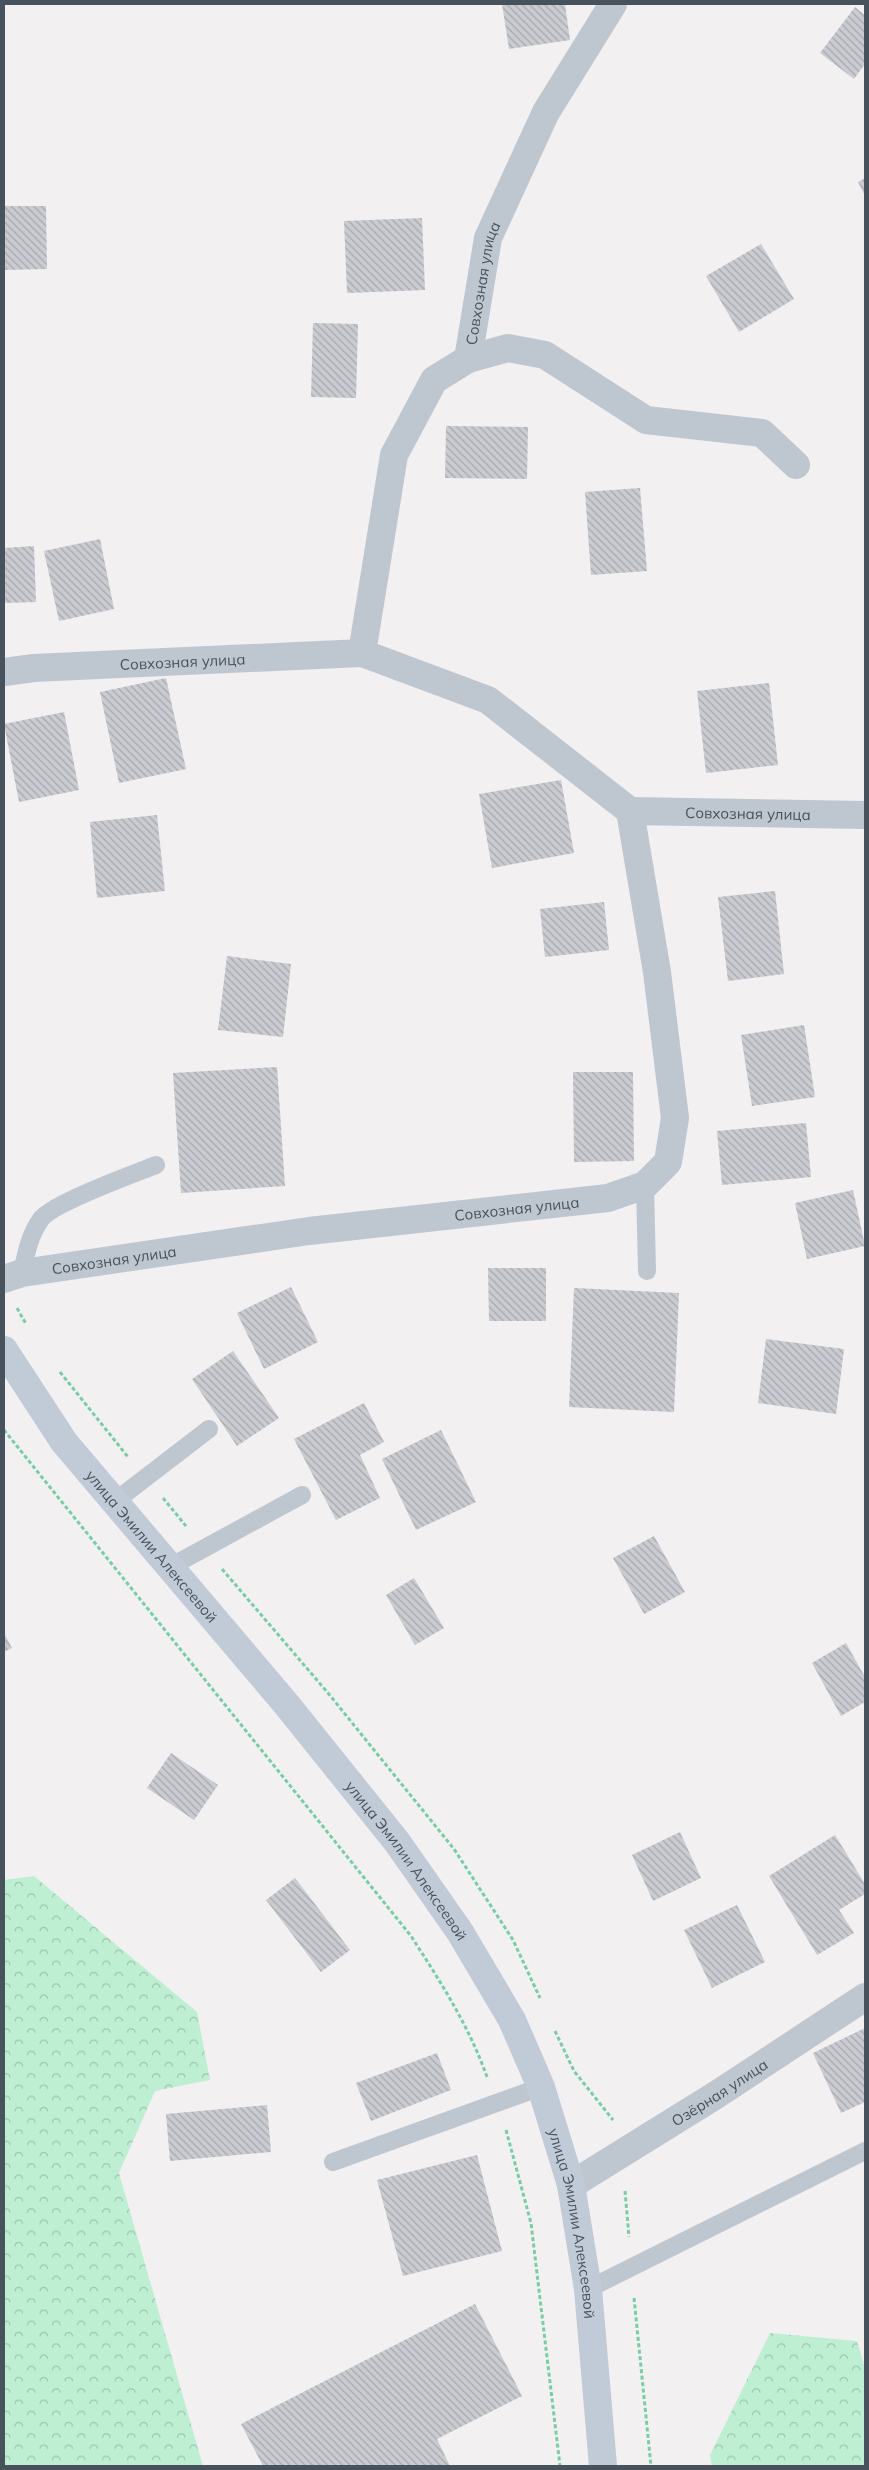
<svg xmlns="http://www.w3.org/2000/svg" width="869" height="2470" viewBox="0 0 869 2470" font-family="Mulish,sans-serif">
<defs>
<pattern id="forest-crowns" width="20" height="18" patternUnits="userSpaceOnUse" patternTransform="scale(1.25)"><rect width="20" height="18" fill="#bfefd3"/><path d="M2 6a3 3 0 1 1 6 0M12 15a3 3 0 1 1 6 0" fill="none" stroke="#9dc4ae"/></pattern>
<pattern id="building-back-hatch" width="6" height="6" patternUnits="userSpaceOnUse" patternTransform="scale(1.25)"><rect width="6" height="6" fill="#caccd2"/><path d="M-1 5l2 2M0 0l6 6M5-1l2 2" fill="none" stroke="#a6a8ae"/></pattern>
</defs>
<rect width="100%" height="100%" fill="#f2f0f0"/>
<g fill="url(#forest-crowns)">
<polygon points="34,1876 197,2012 210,2080 155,2091 119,2173 203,2466 4,2466 4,1880"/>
<polygon points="770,2333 857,2341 865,2368 865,2466 712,2466 710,2455"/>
</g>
<g fill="url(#building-back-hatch)">
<polygon points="502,4 565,4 570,40 509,49"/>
<polygon points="855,7 865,15 865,64 854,79 820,53"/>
<polygon points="865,178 865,196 858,182"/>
<polygon points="4,206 46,206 47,269 4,270"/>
<polygon points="422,218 425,290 347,293 344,221"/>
<polygon points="761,244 794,299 739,332 706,276"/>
<polygon points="313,323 358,324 356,398 311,397"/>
<polygon points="446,426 528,427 527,479 445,478"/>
<polygon points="640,488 647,571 591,575 585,492"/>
<polygon points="100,539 114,609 59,621 44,551"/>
<polygon points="34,546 36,602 4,603 4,548"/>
<polygon points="166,678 186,769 119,783 100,692"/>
<polygon points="769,683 778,765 706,773 697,691"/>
<polygon points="64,712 79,790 19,802 4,724"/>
<polygon points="561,780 574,853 492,868 479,794"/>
<polygon points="157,815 165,891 97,898 90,822"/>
<polygon points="775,891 784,974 728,981 718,897"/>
<polygon points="604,902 609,950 545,957 540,909"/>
<polygon points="227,956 291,964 283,1037 218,1030"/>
<polygon points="804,1025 815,1097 752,1106 741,1035"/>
<polygon points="277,1067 285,1186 181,1193 173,1073"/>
<polygon points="573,1072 633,1072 634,1161 574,1162"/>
<polygon points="806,1123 811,1177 722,1185 717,1131"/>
<polygon points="853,1190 865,1246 807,1259 795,1203"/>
<polygon points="488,1268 546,1268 546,1321 489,1321"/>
<polygon points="291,1287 318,1342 264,1369 237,1313"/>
<polygon points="574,1288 679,1293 674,1412 569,1407"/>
<polygon points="766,1339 844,1349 836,1414 758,1403"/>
<polygon points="233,1351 279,1418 237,1446 192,1379"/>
<polygon points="364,1403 384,1442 360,1455 380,1498 336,1520 294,1439"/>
<polygon points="441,1430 476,1502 416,1530 382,1459"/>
<polygon points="654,1536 685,1592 644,1614 613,1558"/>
<polygon points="414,1578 444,1628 415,1645 386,1595"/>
<polygon points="4,1633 12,1648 4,1652"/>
<polygon points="846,1643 865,1677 865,1702 841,1716 812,1663"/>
<polygon points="171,1753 218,1785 194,1820 147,1788"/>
<polygon points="680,1832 701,1878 653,1901 632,1855"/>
<polygon points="835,1835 865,1884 865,1894 839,1910 854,1933 817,1955 769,1876"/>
<polygon points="295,1878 350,1950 321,1972 266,1900"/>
<polygon points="737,1905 765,1962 712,1988 684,1930"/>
<polygon points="865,2028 865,2102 841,2113 813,2053"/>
<polygon points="437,2053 451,2090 371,2121 356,2083"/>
<polygon points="267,2105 271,2152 170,2161 166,2114"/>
<polygon points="477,2155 502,2251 403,2276 377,2180"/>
<polygon points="475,2304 522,2396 437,2439 450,2466 263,2466 241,2424"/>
</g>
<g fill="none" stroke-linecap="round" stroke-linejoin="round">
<g stroke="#77cea6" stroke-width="3" stroke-dasharray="4 2.5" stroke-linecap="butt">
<polyline points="17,1308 26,1324"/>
<polyline points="60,1372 128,1457"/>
<path d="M 4,1430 L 411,1936 C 440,1981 469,2026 487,2077"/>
<polyline points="163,1498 186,1526"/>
<polyline points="222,1569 328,1693 454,1849 513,1940 540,1998"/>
<polyline points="555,2031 574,2071 613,2120"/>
<polyline points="506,2130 531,2223 560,2466"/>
<polyline points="625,2191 629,2237"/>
<polyline points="634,2298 651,2466"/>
</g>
<g stroke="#bec7cf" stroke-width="18">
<polyline points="645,1185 647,1271"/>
<path d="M 22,1273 C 26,1254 29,1236 41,1219 C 53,1203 133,1174 156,1165"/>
<polyline points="114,1502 209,1429"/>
<polyline points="170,1567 302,1495"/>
<polyline points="333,2162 541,2087"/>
<polyline points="588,2289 865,2151"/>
</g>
<g stroke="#bec7cf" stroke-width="28">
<polyline points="468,359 508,348 545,355 646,420 762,433 796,465"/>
<path id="s1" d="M 4,672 L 34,668 L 362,653"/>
<path id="s2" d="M 630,811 L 865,815"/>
<path id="s3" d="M 4,1279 L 22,1273 L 309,1231 L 608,1198 L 645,1185 L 668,1162 L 675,1118 L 657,972 L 630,811 L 488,700 L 362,653 L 394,455 L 434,380 L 468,359 L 488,238 L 546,112 L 613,4"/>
<path id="s4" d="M 571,2185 L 716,2095 L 865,1997"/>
</g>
<path stroke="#c1cad7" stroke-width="28" id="s5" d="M 4,1350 L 64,1442 L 287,1705 L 397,1842 L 460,1932 L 512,2020 L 541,2087 L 571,2185 L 588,2289 L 603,2466"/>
</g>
<g text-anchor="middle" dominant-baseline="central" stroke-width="5" stroke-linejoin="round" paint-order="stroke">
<g font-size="15" fill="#48525d" stroke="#fff">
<text stroke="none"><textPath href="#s3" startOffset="1754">Совхозная улица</textPath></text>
<text stroke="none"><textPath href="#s1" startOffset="179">Совхозная улица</textPath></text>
<text stroke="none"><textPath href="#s2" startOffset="118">Совхозная улица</textPath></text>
<text stroke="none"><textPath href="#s3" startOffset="518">Совхозная улица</textPath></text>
<text stroke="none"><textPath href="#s3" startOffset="112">Совхозная улица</textPath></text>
<text stroke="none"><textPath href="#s5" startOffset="246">улица Эмилии Алексеевой</textPath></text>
<text stroke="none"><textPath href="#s5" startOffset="651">улица Эмилии Алексеевой</textPath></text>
<text stroke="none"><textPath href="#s4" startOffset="175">Озёрная улица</textPath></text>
<text stroke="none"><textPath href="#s5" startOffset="1056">улица Эмилии Алексеевой</textPath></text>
</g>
</g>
<rect width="869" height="2470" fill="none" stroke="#48525d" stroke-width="10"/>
</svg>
